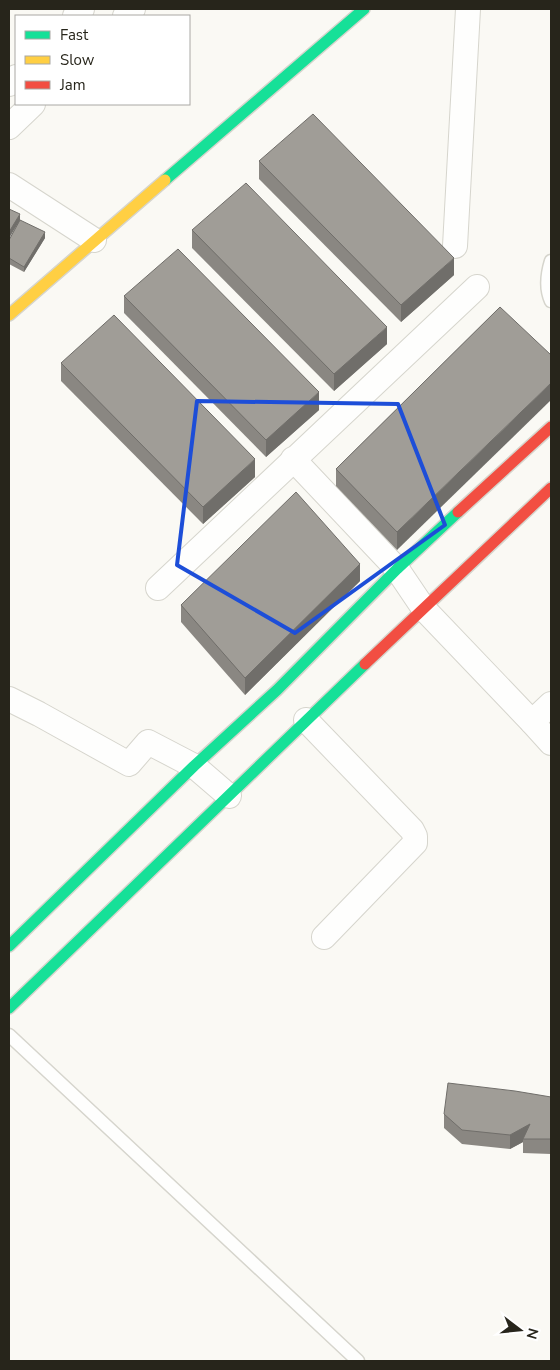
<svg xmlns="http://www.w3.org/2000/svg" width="560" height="1370" viewBox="0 0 560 1370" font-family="'Nunito Sans',sans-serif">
<rect width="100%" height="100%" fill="#faf9f4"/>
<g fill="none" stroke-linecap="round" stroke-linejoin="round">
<g stroke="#d6d5cd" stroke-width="15">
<g id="lane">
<path d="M 551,261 C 547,274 545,288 551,301"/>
<polyline points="9,1035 358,1361"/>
</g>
</g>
<g stroke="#d6d5cd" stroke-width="26">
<g id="street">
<polyline points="75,16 82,9"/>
<polyline points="125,16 133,9"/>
<polyline points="9,84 16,77"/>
<polyline points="9,127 33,104"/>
<polyline points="9,185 94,240"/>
<polyline points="455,246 468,9"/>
<polyline points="293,459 397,569 424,609 532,722"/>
<polyline points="158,588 477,287"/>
<polyline points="9,699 39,714 129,764 148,742 194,766 229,796"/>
<polyline points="551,704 532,722 551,743"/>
<polyline points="306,720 412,830 415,836 415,843 324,937"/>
</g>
</g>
<g stroke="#d6d5cd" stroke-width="14">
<g id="fast">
<polyline points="165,180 364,9"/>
<polyline points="9,946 194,766 277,690 397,569 458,512"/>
<polyline points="9,1008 365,664"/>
</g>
</g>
<g stroke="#d6d5cd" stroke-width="14">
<polyline id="slow" points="9,315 165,180"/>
</g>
<g stroke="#d6d5cd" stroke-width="14">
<g id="jam">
<polyline points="458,512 551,427"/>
<polyline points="365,664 551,488"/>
</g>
</g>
<use href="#lane" stroke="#fefefd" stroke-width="12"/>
<use href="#street" stroke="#fefefd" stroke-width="24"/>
<use href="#fast" stroke="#16e098" stroke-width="11"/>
<use href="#slow" stroke="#ffcf43" stroke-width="11"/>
<use href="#jam" stroke="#f24e42" stroke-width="11"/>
</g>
<g fill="#8a8782">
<polygon points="259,161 454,275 401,322 259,179"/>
<polygon points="9,209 20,220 45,238 24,272 9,264 9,240 19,221 9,238"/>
<polygon points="192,230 387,344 334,391 192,248"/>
<polygon points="124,296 319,410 266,457 124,313"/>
<polygon points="500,307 397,550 336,486 336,469"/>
<polygon points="61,363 255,477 203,524 61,381"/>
<polygon points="360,581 245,695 181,622 181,605"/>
<polygon points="551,1097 551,1154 523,1153 523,1142 510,1149 462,1144 444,1128 444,1114"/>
</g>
<g fill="#706e6a">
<polygon points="20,214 20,220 9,238 9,232"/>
<polygon points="45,232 45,238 24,272 24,267"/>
<polygon points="454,258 454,275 401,322 401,305"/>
<polygon points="10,267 10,278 9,279 9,268"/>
<polygon points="387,327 387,344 334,391 334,374"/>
<polygon points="551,383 551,400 397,550 397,532"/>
<polygon points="319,392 319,410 266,457 266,440"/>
<polygon points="255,459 255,477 203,524 203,507"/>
<polygon points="360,564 360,581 245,695 245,678"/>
<polygon points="530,1124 523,1139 523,1142 510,1149 510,1135"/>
</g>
<g fill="#a09d97" stroke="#706e6a">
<polygon points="313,114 454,258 401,305 259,161"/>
<polygon points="246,183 387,327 334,374 192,230"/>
<polygon points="9,209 20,214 9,232"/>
<polygon points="20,220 45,232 24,267 9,258 9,240"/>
<polygon points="178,249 319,392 266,440 124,296"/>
<polygon points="500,307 551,355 551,383 397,532 336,469"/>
<polygon points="114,315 255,459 203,507 61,363"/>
<polygon points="296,492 360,564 245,678 181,605"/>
<polygon points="448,1083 515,1091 551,1097 551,1139 523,1139 530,1124 510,1135 462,1130 444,1114"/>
</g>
<path fill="none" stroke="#1d4ed8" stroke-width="4" stroke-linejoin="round" d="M 197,401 L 398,404 L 445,525 L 295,633 L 177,565 Z"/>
<rect width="560" height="1370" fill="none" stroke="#27251b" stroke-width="20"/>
<rect x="15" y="15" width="175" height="90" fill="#ffffff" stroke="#a9a8a4"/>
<rect x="25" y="31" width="25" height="8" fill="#16e098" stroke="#a9a8a4"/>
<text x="60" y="40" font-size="15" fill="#27251b">Fast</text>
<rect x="25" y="56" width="25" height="8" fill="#ffcf43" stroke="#a9a8a4"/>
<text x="60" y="65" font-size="15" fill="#27251b">Slow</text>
<rect x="25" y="81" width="25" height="8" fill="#f24e42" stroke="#a9a8a4"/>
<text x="60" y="90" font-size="15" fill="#27251b">Jam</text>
<g transform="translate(520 1330) rotate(106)" stroke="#ffffff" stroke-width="4" paint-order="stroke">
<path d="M0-4L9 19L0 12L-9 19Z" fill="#27251b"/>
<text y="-8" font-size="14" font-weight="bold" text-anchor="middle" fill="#27251b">N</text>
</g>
</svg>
